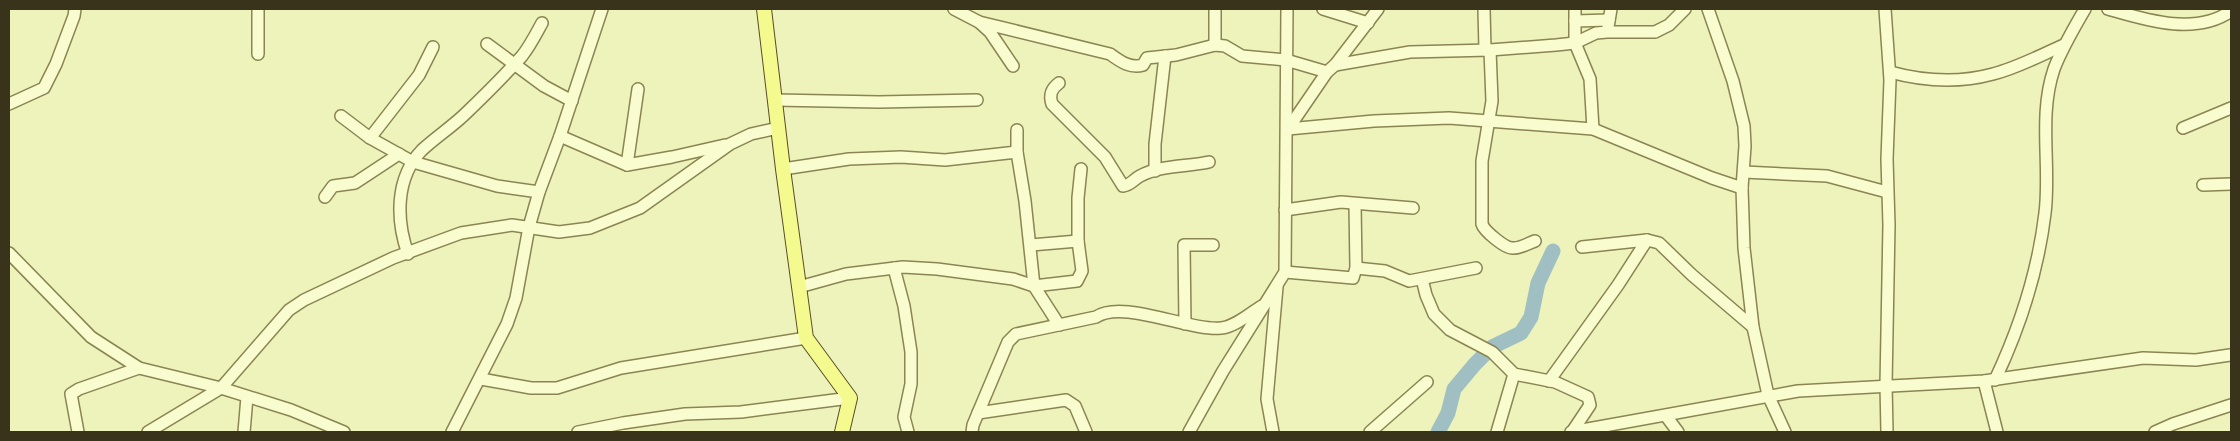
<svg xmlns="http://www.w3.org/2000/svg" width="2240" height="441" viewBox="0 0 2240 441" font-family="'Crimson Pro',serif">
<rect width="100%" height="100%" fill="#eef2bb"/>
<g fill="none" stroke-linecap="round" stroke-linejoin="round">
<polyline stroke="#9fbfc2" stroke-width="15" points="1438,432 1448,413 1454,389 1475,364 1492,347 1521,333 1531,317 1538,283 1553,251"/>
<g stroke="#8a8553" stroke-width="14">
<g id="minor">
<polyline points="258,9 258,54"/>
<path d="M 954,9 L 979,22 L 1110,54 C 1120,61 1130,69 1143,65 L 1147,58 L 1176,55 L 1215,45 L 1225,46 L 1242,56 L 1286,60 L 1327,72"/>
<polyline points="1323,9 1368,23"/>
<polyline points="1484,9 1485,50"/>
<polyline points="1575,9 1575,43 1590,79 1593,129"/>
<polyline points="1708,9 1733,81 1744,126 1745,146 1742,188 1744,248 1753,327 1768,395 1785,432"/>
<polyline points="1885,9 1890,80 1887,159 1889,225 1886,385 1887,432"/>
<path d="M 2108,9 C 2146,20 2195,36 2231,11"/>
<polyline points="1575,21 1609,20"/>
<polyline points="979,22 990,32 1013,66"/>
<polyline points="1608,27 1611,9"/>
<polyline points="487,44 544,86 572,101"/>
<polyline points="1215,45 1215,9"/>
<path d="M 1490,50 L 1492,101 L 1482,161 L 1482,224 C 1484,231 1505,248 1512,248 C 1519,249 1529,243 1535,241"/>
<polyline points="1335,65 1410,52 1490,50 1556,45 1575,43 1596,33 1607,32 1655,32 1669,25 1685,9"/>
<path d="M 1890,72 C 1923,81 1960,83 1993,74 C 2017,68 2041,55 2064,45"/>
<path d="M 1059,83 C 1051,89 1049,95 1052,104 L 1105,157 L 1123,186 C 1131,185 1134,179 1140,176 C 1161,165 1186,167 1209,162"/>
<polyline points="775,100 879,102 977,100"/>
<polyline points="9,104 44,88 56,64 74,16 75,9"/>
<polyline points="341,116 370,138 413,162 497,186 539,192"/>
<polyline points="2183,128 2231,108"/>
<polyline points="1288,129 1374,121 1449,118 1593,129 1712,178 1742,188"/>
<polyline points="1288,129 1327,72 1335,65 1378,9"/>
<polyline points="1017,130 1017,152 1025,201 1034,286 1059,325"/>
<polyline points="560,136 627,165 672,157 725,145"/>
<polyline points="370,138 419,75 433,47"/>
<polyline points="627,165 638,89"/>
<polyline points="783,169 849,159 901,157 945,160 1017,152"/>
<polyline points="1155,171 1155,144 1165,56"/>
<polyline points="1744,172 1827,176 1887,192"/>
<polyline points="2203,185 2231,184"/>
<polyline points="325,197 333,186 355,183 399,154"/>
<polyline points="1285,210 1341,202 1413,208"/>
<polyline points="1031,245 1078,241"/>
<polyline points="1582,247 1647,240 1659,243 1692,275 1753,327"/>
<polyline points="9,253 91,337 139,368 221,388 291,410 344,432"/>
<path d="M 408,254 C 396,220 395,178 422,150 C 435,138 450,128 463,116 C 483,97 504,76 522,56 C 530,46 536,34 542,23"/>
<polyline points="894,268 904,306 911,352 911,384 904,417 908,432"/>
<polyline points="1356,268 1385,271 1409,281 1476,268"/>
<polyline points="1285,272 1353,278 1356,268 1355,204"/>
<polyline points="1422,279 1426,295 1434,314 1450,330 1492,352 1514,374 1555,382 1588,397 1590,405 1572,432"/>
<polyline points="799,287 846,274 903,267 937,269 1013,279 1034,286 1077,281 1082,271 1078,241 1078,198 1081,169"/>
<polyline points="1185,324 1184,245 1213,245"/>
<polyline points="481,379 531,388 557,388 621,368 806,338"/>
<path d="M 1995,380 C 2020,327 2038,272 2045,213 C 2051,166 2038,116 2054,69 C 2062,48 2074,28 2085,9"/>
<polyline points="1549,381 1618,285 1647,240"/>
<polyline points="1984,381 1997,432"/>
<polyline points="978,413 1066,400 1075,406 1086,432"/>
<polyline points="1666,416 1678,432"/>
<polyline points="78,432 71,394 79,389 139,368"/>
<polyline points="148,432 221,388 289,310 304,300 393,258 461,233 512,225 559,232 590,228 640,208 730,144 751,134 778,128"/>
<polyline points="244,432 247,397"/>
<polyline points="452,432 507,324 516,298 529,227 539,192 560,136 602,9"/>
<polyline points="578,432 623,423 685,414 741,412 850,398"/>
<path d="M 972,432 L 973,425 L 1008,342 L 1016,334 L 1096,317 C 1123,299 1188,331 1221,328 C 1235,327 1250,313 1262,306"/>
<polyline points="1189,432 1223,371 1285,272 1287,9"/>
<polyline points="1273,432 1267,399 1277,287"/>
<polyline points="1370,432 1427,382"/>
<polyline points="1497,432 1514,374"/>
<polyline points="1571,432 1798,391 1984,381 2143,358 2196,360 2230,355"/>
<polyline points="2155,432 2173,424 2231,405"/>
</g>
</g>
<g stroke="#574f28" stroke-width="16">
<polyline id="major" points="764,9 783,169 806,338 850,398 842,432"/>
</g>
<use href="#minor" stroke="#f9fcce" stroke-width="11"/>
<use href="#major" stroke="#f4fa8d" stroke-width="14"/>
</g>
<rect width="2240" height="441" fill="none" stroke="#38331a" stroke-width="20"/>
</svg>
